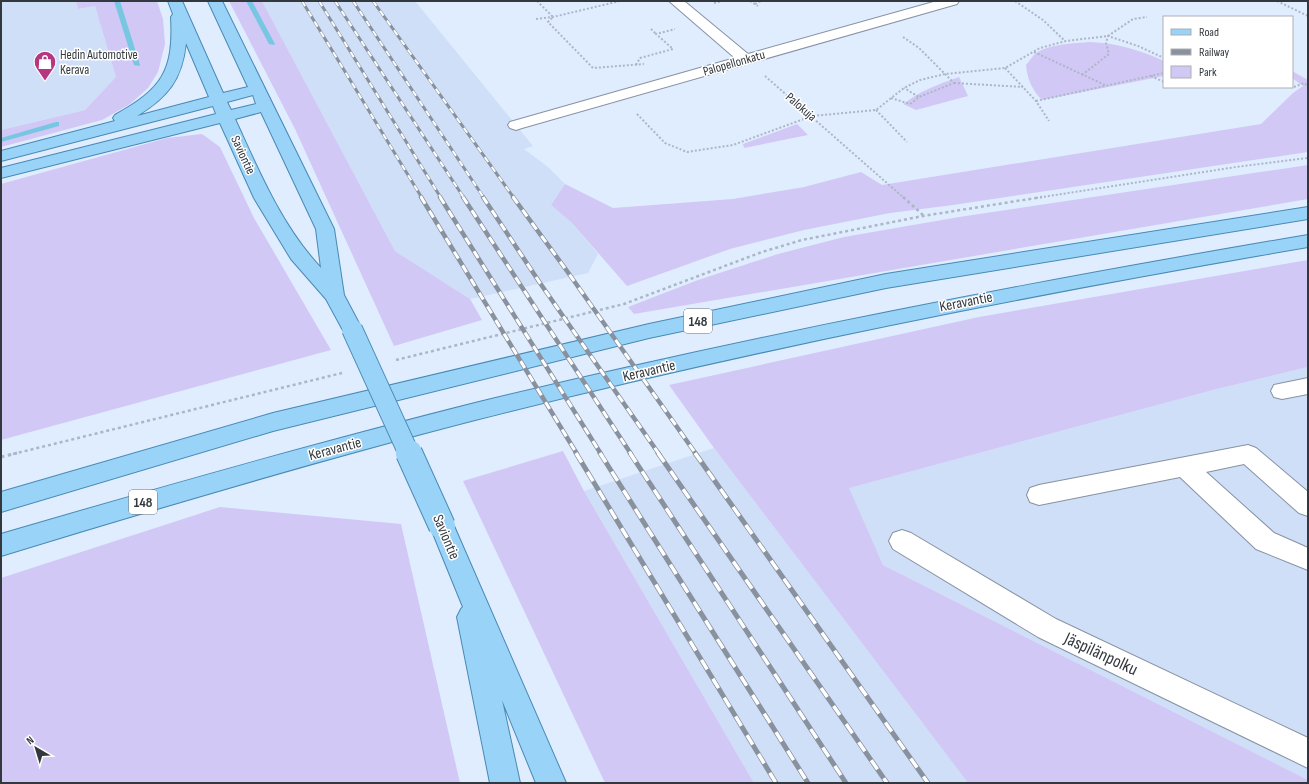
<svg xmlns="http://www.w3.org/2000/svg" width="1309" height="784" viewBox="0 0 1309 784" font-family="'Sofia Sans Condensed',sans-serif">
<rect width="100%" height="100%" fill="#e0edff"/>
<g fill="#cfdff7">
<polygon points="1,1 76,1 78,9 95,6 116,77 85,110 1,130"/>
<polygon points="262,1 415,1 533,146 524,149 548,167 565,184 551,205 572,223 598,254 588,273 470,299 395,251"/>
<polygon points="1308,367 1308,780 883,565 848,488 1217,389"/>
<polygon points="714,448 968,783 754,783 584,491"/>
</g>
<g fill="#d1c8f6">
<polygon points="76,1 157,1 163,19 165,44 158,72 148,88 130,104 102,120 1,147 1,130 85,110 116,77 95,6 78,9"/>
<polygon points="229,1 262,1 395,251 470,299 482,320 394,346 295,129"/>
<path d="M 1090,42 C 1116,43 1140,50 1164,61 L 1164,76 L 1042,100 C 1032,90 1027,78 1026,65 C 1029,62 1031,58 1034,55 C 1046,44 1075,43 1090,42 Z"/>
<polygon points="1292,71 1308,80 1308,152 953,205 890,213 804,230 730,249 627,286 572,223 551,205 565,184 613,208 733,199 804,187 861,172 882,185 1261,124 1293,93 1303,86 1292,78"/>
<path d="M 959,77 L 968,96 L 916,110 L 903,104 C 920,91 939,84 959,77 Z"/>
<polygon points="797,124 808,135 744,148 743,144"/>
<polygon points="202,134 220,147 254,218 331,350 1,440 1,184 167,138"/>
<polygon points="1308,165 1308,199 634,314 628,307 698,280 778,254 844,237 959,217"/>
<polygon points="1308,260 1308,367 1217,389 849,488 883,565 1308,780 1308,783 968,783 714,448 669,385 979,317"/>
<polygon points="563,451 584,491 754,783 605,783 463,481"/>
<polygon points="220,507 401,524 460,783 1,783 1,578"/>
</g>
<g fill="none" stroke-linecap="round" stroke-linejoin="round">
<g fill="#77c7e3" fill-rule="evenodd">
<polygon points="114,1 120,1 140,65 139,66 134,65"/>
<polygon points="246,1 252,1 275,44 274,45 269,44"/>
<polygon points="56,122 59,122 59,126 1,142 1,138"/>
</g>
<g stroke="#8792a3" stroke-width="2">
<g id="minor">
<polygon points="669,1 684,1 748,54 937,1 959,1 957,4 522,128 516,130 510,128 508,125 510,122 735,58"/>
<polygon points="1308,378 1308,394 1282,399 1274,397 1271,391 1274,385"/>
<polygon points="1248,445 1256,448 1308,492 1308,516 1299,513 1244,464 1206,472 1274,533 1308,548 1308,570 1256,549 1180,477 1039,505 1030,502 1027,495 1030,488 1039,485"/>
<polygon points="902,530 911,533 1056,619 1308,738 1308,768 1038,637 893,549 889,541 893,533"/>
</g>
</g>
<g stroke="#4989b4" stroke-width="2">
<g id="major">
<path d="M 168,1 L 182,1 L 223,93 L 248,87 L 208,1 L 222,1 L 334,229 L 344,295 L 362,329 L 359,334 L 352,336 L 345,334 L 326,299 L 291,259 L 254,198 L 220,123 L 1,178 L 1,168 L 216,114 L 213,106 L 1,161 L 1,151 L 115,121 L 113,118 L 115,115 C 162,89 174,71 171,17 L 173,14 ZM 186,43 L 209,97 L 137,116 C 168,97 182,80 186,43 ZM 253,95 L 256,104 L 231,110 L 227,102 ZM 261,112 L 316,229 L 321,268 C 281,225 259,171 235,119 Z"/>
<polygon points="1308,207 1308,219 886,288 649,338 273,431 1,512 1,492 273,413 649,324 886,274"/>
<path d="M 1308,235 L 1308,247 C 1028,295 750,350 475,420 C 316,461 158,508 1,556 L 1,534 C 158,488 316,443 475,403 C 751,336 1029,282 1308,235 Z"/>
<polygon points="442,516 451,519 454,526 566,783 536,783 502,700 520,783 490,783 457,617 461,609 463,607 430,526 433,519"/>
</g>
</g>
<g stroke="#acb7c5" stroke-width="2" stroke-dasharray="2 2" stroke-linecap="butt">
<polyline points="537,1 553,17 548,22 593,68 644,64"/>
<polyline points="750,1 758,6"/>
<polyline points="1015,1 1043,20 1065,41"/>
<polyline points="1277,1 1308,16"/>
<polyline points="714,3 722,1"/>
<polyline points="755,4 761,1"/>
<polyline points="536,19 553,17 620,1"/>
<polyline points="651,29 656,34"/>
<polyline points="903,37 919,48 954,83 919,97"/>
<polyline points="1034,52 1105,85"/>
<polyline points="636,65 640,58 673,49 656,34 675,29"/>
<polyline points="1005,68 1036,101 1049,121"/>
<polyline points="1082,75 1109,54 1106,43 1108,36 1138,46 1164,58"/>
<polyline points="765,76 904,198"/>
<polyline points="1151,76 1164,82"/>
<polyline points="954,83 1023,87"/>
<polyline points="1294,87 1304,83 1308,86"/>
<polyline points="891,98 910,104 919,97 904,88"/>
<polyline points="1036,101 1164,73"/>
<polyline points="876,110 907,142"/>
<polyline points="637,114 665,143 687,152 733,145 812,116 876,110 904,88 920,80 945,74 1005,68 1040,48 1066,41 1108,36 1133,19 1147,17"/>
<polyline points="1036,198 1236,167 1308,158"/>
</g>
<g stroke="#acb7c5" stroke-width="2.5" stroke-dasharray="3 3" stroke-linecap="butt">
<polyline points="903,197 923,215"/>
<polyline points="396,360 624,304 762,252 802,240 923,216 1042,197"/>
<polyline points="13,454 342,373"/>
</g>
<polyline stroke="#acb7c5" stroke-width="3" stroke-dasharray="3.5 3.5" stroke-linecap="butt" points="1,457 17,453"/>
<use href="#minor" fill="#fff" fill-rule="evenodd"/>
<use href="#major" fill="#99d3f8" fill-rule="evenodd"/>
<g stroke="#88919d" stroke-width="3">
<g id="rail-far2">
<polyline points="302,1 422,198"/>
<polyline points="319,1 441,198"/>
<polyline points="335,1 464,198"/>
<polyline points="353,1 484,198"/>
<polyline points="373,1 514,198"/>
</g>
</g>
<g stroke="#88919d" stroke-width="4.5">
<g id="rail-far1">
<polyline points="421,197 577,454"/>
<polyline points="440,197 601,454"/>
<polyline points="463,197 631,454"/>
<polyline points="483,197 540,283 659,454"/>
<polyline points="513,197 567,271 696,454"/>
</g>
</g>
<g stroke="#88919d" stroke-width="5">
<g id="rail">
<polyline points="576,453 776,783"/>
<polyline points="600,453 808,783"/>
<polyline points="630,453 846,783"/>
<polyline points="658,453 887,783"/>
<polyline points="695,453 928,783"/>
</g>
</g>
<use href="#rail-far2" stroke="#fff" stroke-width="2" stroke-dasharray="6" stroke-linecap="butt"/>
<use href="#rail-far1" stroke="#fff" stroke-width="3" stroke-dasharray="8" stroke-linecap="butt"/>
<use href="#rail" stroke="#fff" stroke-width="3.5" stroke-dasharray="11" stroke-linecap="butt"/>
<g stroke="#4989b4" stroke-width="22" stroke-linecap="butt">
<polyline id="major-bridge-far1" points="352,329 409,454"/>
</g>
<g stroke="#4989b4" stroke-width="28" stroke-linecap="butt">
<polyline id="major-bridge" points="409,453 442,526"/>
</g>
<use href="#major-bridge-far1" stroke="#99d3f8" stroke-width="20"/>
<use href="#major-bridge" stroke="#99d3f8" stroke-width="26"/>
</g>
<defs>
<g id="shop-pin" transform="scale(1.15)"><path d="M0 17L-7.5 6A9.5 9.5 0 1 1 7.5 6Z" fill="#b63682" stroke="#fff"/><path d="M-5-2.5h2.3a2.7 3.5 0 0 1 5.4 0H5L5.5 6h-11ZM-1.5-2.5h3a1.5 2.3 0 0 0-3 0Z" fill="#fff"/></g>
</defs>
<g fill-rule="evenodd">
<use href="#shop-pin" x="45" y="62"/>
</g>
<g text-anchor="middle" dominant-baseline="central" stroke-width="3" stroke-linejoin="round" paint-order="stroke">
<g font-size="13" fill="#33383e" stroke="#fff" text-anchor="start">
<text x="60" y="55">Hedin Automotive<tspan x="60" dy="15">Kerava</tspan></text>
</g>
<g font-size="13" fill="#33383e" stroke="#fff">
<text transform="translate(734 63) rotate(-16)">Palopellonkatu</text>
<text transform="translate(801 107) rotate(41)">Palokuja</text>
<text transform="translate(243 155) rotate(65)">Saviontie</text>
</g>
<g fill="#fff" stroke="#707478" stroke-width="1">
<rect x="684" y="309" width="28" height="24" rx="3"/>
<rect x="129" y="490" width="28" height="24" rx="3"/>
</g>
<g font-size="14" font-weight="bold" fill="#33383e">
<text x="698" y="321">148</text>
<text x="143" y="502">148</text>
</g>
<g font-size="15" fill="#33383e" stroke="#fff">
<text transform="translate(966 302) rotate(-11)">Keravantie</text>
<text transform="translate(649 371) rotate(-13)">Keravantie</text>
<text transform="translate(335 449) rotate(-15)">Keravantie</text>
<text transform="translate(446 537) rotate(67)">Saviontie</text>
</g>
<g font-size="18" fill="#33383e" stroke="#fff">
<text transform="translate(1101 654) rotate(25)">Jäspilänpolku</text>
</g>
</g>
<rect width="1309" height="784" fill="none" stroke="#33383e" stroke-width="4"/>
<rect x="1163" y="16" width="130" height="72" fill="#ffffff" stroke="#adafb2"/>
<rect x="1171" y="29" width="20" height="6" fill="#99d3f8" stroke="#adafb2"/>
<text x="1199" y="36" font-size="12" fill="#33383e">Road</text>
<rect x="1171" y="49" width="20" height="6" fill="#88919d" stroke="#adafb2"/>
<text x="1199" y="56" font-size="12" fill="#33383e">Railway</text>
<rect x="1171" y="66" width="20" height="12" fill="#d1c8f6" stroke="#adafb2"/>
<text x="1199" y="76" font-size="12" fill="#33383e">Park</text>
<g transform="translate(36 748) rotate(322)" stroke="#ffffff" stroke-width="3" paint-order="stroke">
<path d="M0-3L7 15L0 10L-7 15Z" fill="#33383e"/>
<text y="-6" font-size="11" font-weight="bold" text-anchor="middle" fill="#33383e">N</text>
</g>
</svg>
